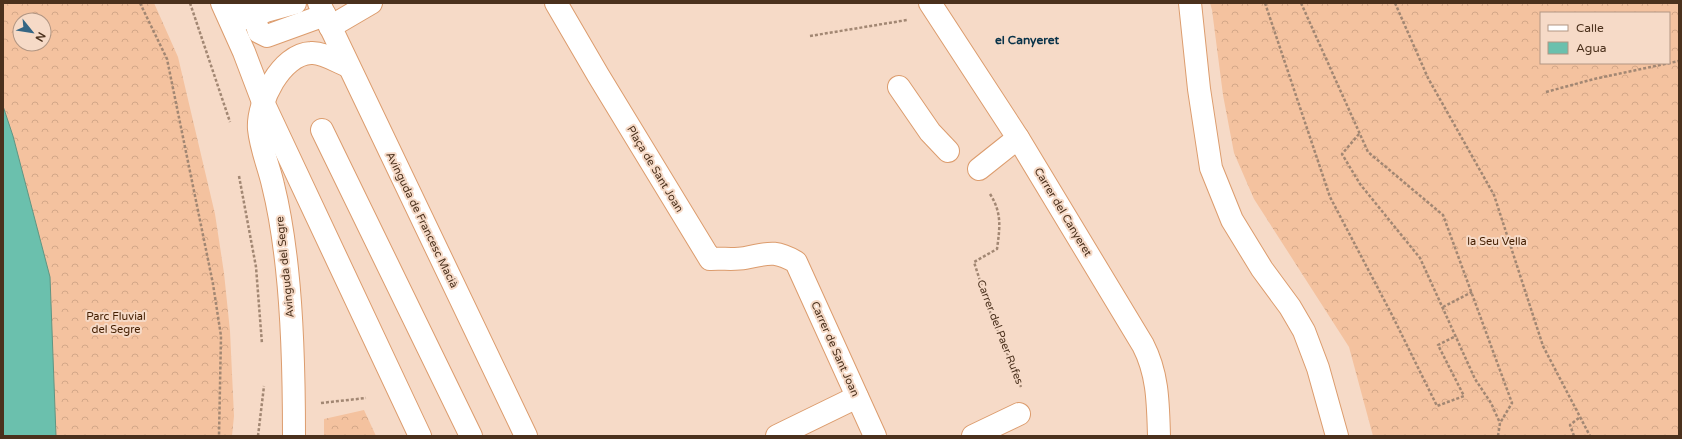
<svg xmlns="http://www.w3.org/2000/svg" width="1682" height="439" viewBox="0 0 1682 439" font-family="'Varela Round',sans-serif">
<defs>
<pattern id="forest-crowns" width="20" height="18" patternUnits="userSpaceOnUse"><rect width="20" height="18" fill="#f4c29f"/><path d="M2 6a3 3 0 1 1 6 0M12 15a3 3 0 1 1 6 0" fill="none" stroke="#d3a788"/></pattern>
</defs>
<rect width="100%" height="100%" fill="#f6dac7"/>
<g fill="url(#forest-crowns)" fill-rule="evenodd">
<path d="M 3,3 L 154,3 L 178,57 L 215,214 L 224,273 L 230,331 L 234,416 L 232,436 L 3,436 ZM 20,20 L 44,20 L 44,44 L 20,44 Z"/>
<path d="M 1210,3 L 1679,3 L 1679,436 L 1373,436 L 1349,347 L 1254,199 L 1234,153 L 1223,95 L 1212,10 ZM 1541,13 L 1669,13 L 1669,63 L 1541,63 Z"/>
<polygon points="364,410 376,436 324,436 324,419"/>
</g>
<polygon fill="#6bc0ad" stroke="#619582" points="3,106 13,136 50,277 56,436 3,436"/>
<g fill="none" stroke-linecap="round" stroke-linejoin="round">
<g stroke="#dc9c6d" stroke-width="24">
<g id="street">
<path d="M 556,3 L 598,75 L 710,259 C 721,258 734,260 745,258 C 768,254 773,249 796,262 L 875,436"/>
<path d="M 930,3 L 1018,138 L 1143,345 C 1158,374 1158,403 1159,436"/>
<polyline points="1190,3 1199,89 1211,168 1232,220 1262,269 1290,307 1304,331 1318,368 1337,436"/>
<polyline points="330,27 371,3"/>
<polyline points="899,87 930,132 948,151"/>
<polyline points="263,102 420,436"/>
<polyline points="322,130 471,436"/>
<polyline points="979,169 1018,138"/>
<polyline points="777,436 857,397"/>
<polyline points="973,436 1019,414"/>
</g>
</g>
<g stroke="#dc9c6d" stroke-width="24">
<g id="primary">
<polyline points="222,3 244,52 263,102"/>
<path d="M 243,3 C 252,7 256,23 259,32 L 267,36 L 325,15"/>
<polyline points="319,3 526,436"/>
<polyline points="239,20 266,11 295,3"/>
<path d="M 294,436 C 294,381 293,324 287,269 C 284,241 280,213 273,185 C 269,167 261,149 259,129 C 257,103 281,54 311,53 C 323,52 337,62 348,66"/>
</g>
</g>
<g stroke="#a28773" stroke-width="2.5" stroke-dasharray="3 2" stroke-linecap="butt">
<polyline points="140,3 167,59 213,284 221,336 219,436"/>
<polyline points="190,3 230,122"/>
<polyline points="1265,3 1330,197 1391,313 1437,406 1464,396 1438,345 1456,336"/>
<polyline points="1301,3 1368,152 1443,215 1512,403 1500,423 1498,436"/>
<polyline points="1395,3 1428,78 1494,195 1543,346 1590,436"/>
<polyline points="810,36 907,20"/>
<polyline points="1546,92 1594,79 1679,61"/>
<polyline points="1359,134 1342,154 1360,184 1420,258 1475,379 1491,403 1500,423"/>
<polyline points="239,176 256,267 262,344"/>
<path d="M 990,194 C 1002,213 1000,227 997,249 L 974,262 L 989,309 L 1021,387"/>
<polyline points="1443,307 1472,292"/>
<polyline points="321,403 366,398"/>
<polyline points="258,436 264,386"/>
<polyline points="1574,436 1570,425 1580,417"/>
</g>
<use href="#street" stroke="#fff" stroke-width="22"/>
<use href="#primary" stroke="#fff" stroke-width="22"/>
</g>
<g text-anchor="middle" dominant-baseline="central" stroke-width="4" stroke-linejoin="round" paint-order="stroke">
<g font-size="11" fill="#4b311d" stroke="#f6dac7">
<text transform="translate(655 169) rotate(59)">Plaça de Sant Joan</text>
<text transform="translate(1063 212) rotate(59)">Carrer del Canyeret</text>
<text transform="translate(422 220) rotate(64)">Avinguda de Francesc Macià</text>
<text transform="translate(285 267) rotate(-96)">Avinguda del Segre</text>
<text transform="translate(1000 332) rotate(69)">Carrer del Paer Rufes</text>
<text transform="translate(835 349) rotate(66)">Carrer de Sant Joan</text>
</g>
<g font-size="11" fill="#431e00" stroke="#f6dac7">
<text x="1497" y="241">la Seu Vella</text>
<text x="116" y="316">Parc Fluvial<tspan x="116" dy="13">del Segre</tspan></text>
</g>
<g font-size="12" font-weight="bold" fill="#083249" stroke="#f6dac7">
<text x="1027" y="40">el Canyeret</text>
</g>
</g>
<rect width="1682" height="439" fill="none" stroke="#4b311d" stroke-width="8"/>
<rect x="1540" y="12" width="130" height="52" fill="#f6dac7" stroke="#b29683"/>
<rect x="1548" y="25" width="20" height="6" fill="#ffffff" stroke="#b29683"/>
<text x="1576" y="32" font-size="12" fill="#4b311d">Calle</text>
<rect x="1548" y="42" width="20" height="12" fill="#6bc0ad" stroke="#b29683"/>
<text x="1576" y="52" font-size="12" fill="#4b311d">Agua</text>
<g transform="translate(32 32) rotate(120)"><circle r="19" fill="#f6dac7" stroke="#b29683"/>
<path d="M0-3L7 15L0 10L-7 15Z" fill="#356684"/>
<text y="-6" font-size="11" font-weight="bold" text-anchor="middle" fill="#4b311d">N</text>
</g>
</svg>
